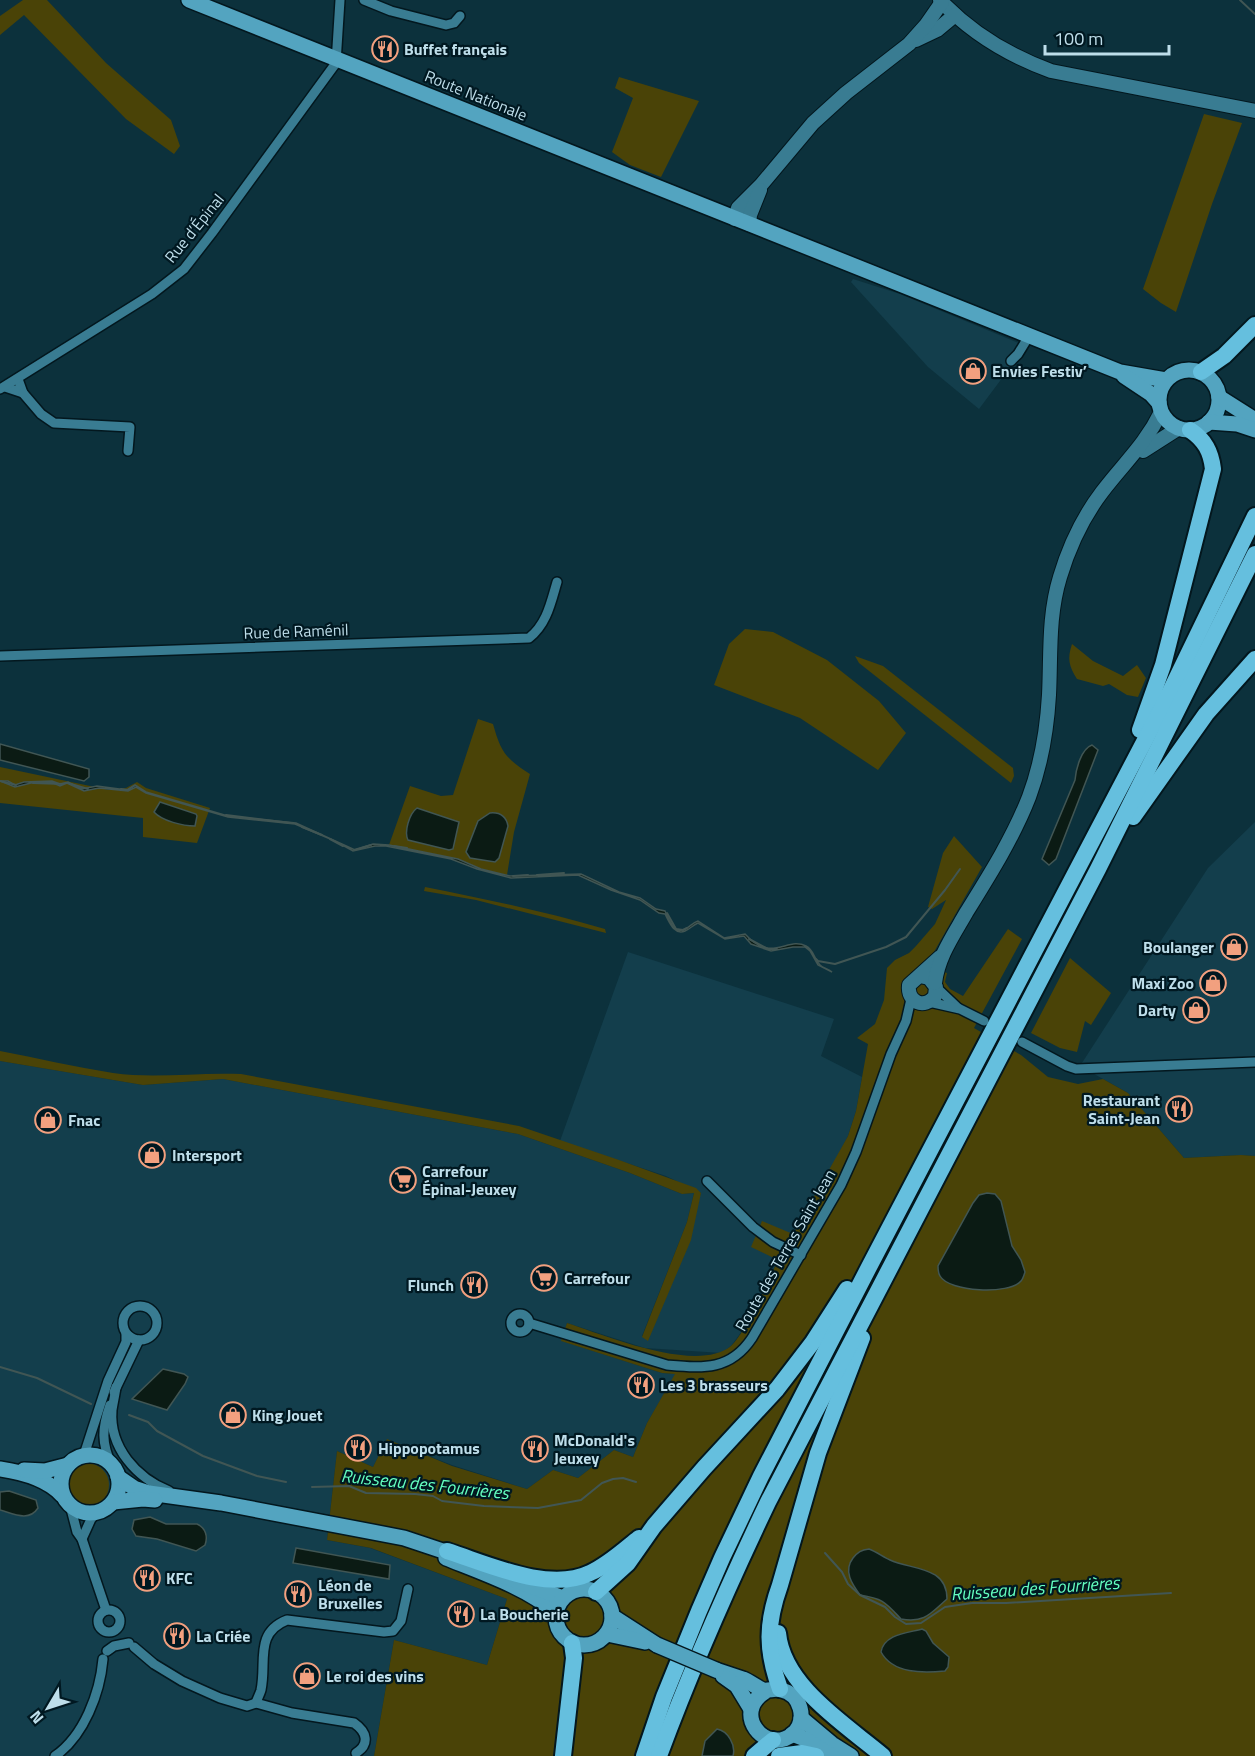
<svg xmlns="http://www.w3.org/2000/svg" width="1255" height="1756" viewBox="0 0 1255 1756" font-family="'Titillium Web',sans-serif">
<rect width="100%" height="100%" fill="#0c313c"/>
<g fill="#133e4c">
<polygon points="853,279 900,294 1026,346 979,409 928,367 851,282"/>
<polygon points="1255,822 1255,1156 1241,1155 1184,1158 1128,1093 1080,1066 1208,868"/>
<polygon points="628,952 834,1019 821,1056 862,1077 856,1111 848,1136 828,1175 778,1260 742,1331 731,1346 722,1353 645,1348 567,1323 562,1341 662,1373 676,1374 647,1423 633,1457 614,1450 578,1478 553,1470 527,1489 452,1465 387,1440 373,1467 337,1451 327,1540 370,1548 507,1599 487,1665 394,1640 374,1756 0,1756 0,1061 143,1085 223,1079 518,1134 630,1173 682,1194 694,1193 687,1222 642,1336 648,1340 701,1193 666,1176 560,1141"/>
</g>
<g fill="#4a4307">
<polygon points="23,0 47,0 106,63 171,120 180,146 174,154 126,119 24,15 0,35 0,16"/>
<polygon points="619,77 699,101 661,177 630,165 612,152 633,98 615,88"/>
<polygon points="1204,114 1242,123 1212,204 1176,312 1161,303 1143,289"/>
<polygon points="745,629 773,632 827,660 879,701 906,733 878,770 800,718 714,685 729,644"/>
<path d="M 1072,644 L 1093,661 L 1123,676 L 1137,665 L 1146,678 L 1138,697 L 1127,695 L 1109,684 L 1103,686 L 1077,679 C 1069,666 1067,659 1072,644 Z"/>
<polygon points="855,656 883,666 1013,768 1014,776 1011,783 859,663"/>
<path d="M 478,719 L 493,724 C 501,752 505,758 530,774 L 514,832 L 507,875 L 481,869 L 458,859 L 389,845 L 410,786 L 441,796 L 453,795 Z"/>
<polygon points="0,767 109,790 126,788 137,782 146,788 210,808 197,843 143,837 143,818 0,803"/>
<path d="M 954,836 L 982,867 L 934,952 L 922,965 L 947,973 L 945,982 L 950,989 L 963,996 L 1008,929 L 1022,939 L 974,1028 L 1021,1055 L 1048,1077 L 1078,1084 L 1103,1079 L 1128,1093 L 1184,1158 L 1241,1155 L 1255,1156 L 1255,1756 L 374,1756 L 394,1640 L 487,1665 L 507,1599 L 371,1548 L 327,1540 L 337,1451 L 373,1467 L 387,1439 L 452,1466 L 527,1489 L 553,1470 L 578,1478 L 614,1450 L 633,1457 L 647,1423 L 675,1374 L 662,1373 L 561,1341 L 567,1323 C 604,1335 697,1374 731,1346 C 745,1334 769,1279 778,1260 L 751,1247 L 762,1221 L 793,1234 L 848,1136 L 856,1111 L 868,1044 L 857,1038 L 875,1024 L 884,1000 L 887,968 L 895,960 L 909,953 L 916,946 L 935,924 L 946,900 L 932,909 L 928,907 L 943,853 Z"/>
<path d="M 425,887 C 486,899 546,912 605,929 L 606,933 L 476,900 L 424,891 Z"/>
<polygon points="1070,958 1111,993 1091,1025 1085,1021 1077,1052 1060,1048 1031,1033"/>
<path d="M 0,1051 C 37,1058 75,1067 113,1073 C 155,1079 198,1072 241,1074 L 519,1126 L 619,1160 L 696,1188 L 701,1193 L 691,1240 L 648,1341 L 642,1337 L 687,1222 L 694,1193 L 682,1194 L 630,1173 L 518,1134 L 223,1079 L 143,1085 L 0,1061 Z"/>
<circle cx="87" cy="1485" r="22"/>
</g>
<g fill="#0b1b14" stroke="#415654" stroke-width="1.5">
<polygon points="0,744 89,769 89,777 84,781 0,760"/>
<path d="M 1092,745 L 1098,750 L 1056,859 L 1049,865 L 1042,859 L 1075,780 C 1076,769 1081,749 1092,745 Z"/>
<path d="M 0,781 L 8,781 L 15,785 L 24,782 L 52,781 L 60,784 L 68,782 L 82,789 L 97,786 L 127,790 L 135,785 L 146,792 L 228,816 L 296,823 L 355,850 L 373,844 L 389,845 L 458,859 L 481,869 L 510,876 L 581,874 L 619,892 L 640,898 L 656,909 L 665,911 C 669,919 674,935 685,929 C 690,927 692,923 698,921 L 724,938 L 745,934 C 772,964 787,936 806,946 C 814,950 814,959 820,965 C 823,968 828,969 832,972 L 818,965 L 810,951 L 805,947 L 793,947 L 771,951 L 751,944 L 744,936 L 725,939 L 698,923 C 693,925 690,929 685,931 C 674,936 669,921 665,914 L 659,913 L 640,900 L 611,890 L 578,875 L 511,878 L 477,869 L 451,859 L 386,846 L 375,846 L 353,851 L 335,841 L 295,824 L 228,817 L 146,793 L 136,787 L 128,791 L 99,788 L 84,791 L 67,783 L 60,786 L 51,782 L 31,783 L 15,787 Z"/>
<path d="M 160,802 L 196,814 L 197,816 L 195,826 C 183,826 162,821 154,812 Z"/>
<path d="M 417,808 L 459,822 L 453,849 L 449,850 L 408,840 C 404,832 409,814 417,808 Z"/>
<path d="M 490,813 C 500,812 506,816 508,826 L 499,858 L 495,862 L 470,858 L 466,852 L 478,821 Z"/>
<path d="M 987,1193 L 995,1194 L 1001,1201 L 1012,1246 L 1021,1260 L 1025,1272 C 1024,1275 1023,1279 1021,1281 C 1009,1295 949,1292 940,1276 C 938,1273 938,1270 938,1266 L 973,1203 L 979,1195 Z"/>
<polygon points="163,1369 184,1374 188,1377 185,1384 167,1410 132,1399"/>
<path d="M 9,1491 L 36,1500 L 38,1508 C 29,1522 14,1514 0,1510 L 0,1492 Z"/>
<path d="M 150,1517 L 166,1524 L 197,1524 C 206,1528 208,1537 205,1545 L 196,1551 L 157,1539 L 136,1536 L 132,1529 L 134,1520 Z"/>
<polygon points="296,1548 390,1565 389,1579 293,1563"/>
<path d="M 869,1549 C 877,1552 883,1557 890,1560 C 912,1570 947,1566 947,1599 C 930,1614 925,1623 901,1619 C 885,1602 884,1599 860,1595 C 852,1584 843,1571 853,1558 C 858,1552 861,1550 869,1549 Z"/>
<path d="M 922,1629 L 926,1631 L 933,1643 L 949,1657 L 948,1667 L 945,1671 C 923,1673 893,1674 881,1652 C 884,1634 908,1633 922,1629 Z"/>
<path d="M 717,1729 C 728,1731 736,1745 733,1756 L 702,1756 L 705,1741 Z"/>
</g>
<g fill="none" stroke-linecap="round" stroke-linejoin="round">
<g stroke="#415654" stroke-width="2">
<polyline points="1240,0 1255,14"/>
<polyline points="0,781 16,785"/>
<polyline points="33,783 63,784"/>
<polyline points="71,784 88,789"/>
<polyline points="121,789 128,790 134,786"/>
<polyline points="226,815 291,823"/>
<polyline points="302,827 322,835"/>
<polyline points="330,839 343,846"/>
<polyline points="394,846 407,848"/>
<polyline points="354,850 371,845"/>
<polyline points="537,875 564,873"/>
<polyline points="513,876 528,875"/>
<polyline points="667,913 676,929 683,930 687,928"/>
<polyline points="749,939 768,949 777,949"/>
<polyline points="816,959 818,961 835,964 886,947 906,937 945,890 960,869"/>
<polyline points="0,1367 37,1378 91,1404"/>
<polyline points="129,1415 148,1422 157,1431 203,1456 257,1476 286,1482"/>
<polyline points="312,1487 349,1486 366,1493 415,1494 433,1496 442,1501 484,1506 538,1508 581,1500 602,1483 613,1479 623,1478 636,1482"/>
<polyline points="825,1553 842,1572 848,1584 860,1595 885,1607 895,1617 906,1624 921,1623 945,1607 972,1603 1006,1603 1171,1593"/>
</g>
<g stroke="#03171e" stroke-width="12">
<g id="street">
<polyline points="364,0 391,11 446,25 454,23 460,16"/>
<polyline points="1011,361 1018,354 1029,336"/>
<polyline points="5,387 23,393 18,379"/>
<polyline points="0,389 152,294 184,269 212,233 336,63 340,0"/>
<polyline points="23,393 41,414 54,423 130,427 128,451"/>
<path d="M 0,656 L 529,638 C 547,624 551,602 557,582"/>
<polyline points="936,987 958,1008"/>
<polyline points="929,1002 960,1009 984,1021"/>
<polyline points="1022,1042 1067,1066 1076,1069 1255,1062"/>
<polyline points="707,1181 753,1227 773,1242 801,1255"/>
<circle cx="140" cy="1323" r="17"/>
<circle cx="520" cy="1323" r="9"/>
<path d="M 529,1323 L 667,1365 C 703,1368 730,1371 752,1338 L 841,1185 L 856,1152 L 891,1054 L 906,1021 L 911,999"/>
<path d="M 116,1387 C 115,1395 113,1403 112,1410 C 109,1448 137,1478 169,1491"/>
<polyline points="114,1392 139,1340"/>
<path d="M 110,1405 C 102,1428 101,1443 112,1466"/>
<polyline points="84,1455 108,1381 126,1342 126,1334"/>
<polyline points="70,1505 77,1532 82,1539 106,1610"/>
<polyline points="82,1539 91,1519 97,1512"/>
<circle cx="109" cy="1621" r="11"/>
<path d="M 134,1647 L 154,1664 L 182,1681 L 220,1698 L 247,1706 L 256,1703 L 292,1713 L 354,1723 C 367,1732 370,1744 356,1753"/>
<polyline points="107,1651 114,1646 129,1643"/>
<path d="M 256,1703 C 257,1699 260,1694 261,1690 C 267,1662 254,1633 287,1620 L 384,1632 L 393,1631 L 401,1621 L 408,1589"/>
<path d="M 55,1756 C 84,1736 100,1693 103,1659"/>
</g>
</g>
<g stroke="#03171e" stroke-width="16">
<g id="secondary">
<path d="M 940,0 C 970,32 1010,56 1051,71 L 1255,111"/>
<polyline points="916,40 937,30 955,15"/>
<polyline points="735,219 738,208 761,185 813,123 846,93 909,44 926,25 942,2"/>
<polyline points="749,224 750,215 760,190"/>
<polyline points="1143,451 1179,428"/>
<path d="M 920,976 L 929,978 L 936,987 L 935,996 C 924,1010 907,1002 909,985 L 940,957"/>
<path d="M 935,983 C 938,957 953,936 966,913 C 989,876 1013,838 1029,797 C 1041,765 1047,729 1049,695 C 1051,655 1048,616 1060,577 C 1069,547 1083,517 1102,492 C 1124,463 1145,445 1161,412"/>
</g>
</g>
<g stroke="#03171e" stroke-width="18">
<g id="primary">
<polyline points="189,0 1120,372 1166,380"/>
<circle cx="1189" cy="400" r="30"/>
<polyline points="1124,376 1151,394 1159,403"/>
<polyline points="1219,397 1255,420"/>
<polyline points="1209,422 1237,424 1255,430"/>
<circle cx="90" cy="1484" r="29"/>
<path d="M 0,1469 C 21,1472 47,1479 62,1495"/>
<polyline points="24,1470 45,1471 68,1465"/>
<polyline points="118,1477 134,1488 149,1493 221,1503 404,1538 458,1556"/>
<polyline points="113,1502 143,1499 155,1500"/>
<path d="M 446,1558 C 481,1572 528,1588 556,1613"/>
<polyline points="504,1576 563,1598"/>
<circle cx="584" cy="1617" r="28"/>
<polyline points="612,1616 657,1645"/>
<polyline points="607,1634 645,1642"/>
<path d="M 716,1670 C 725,1673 734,1676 743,1679 C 750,1682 756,1687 763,1690 C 769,1691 775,1688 781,1690 C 801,1694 808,1720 793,1734 C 766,1756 730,1713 766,1691"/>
<polyline points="723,1676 737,1686 751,1709"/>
<polyline points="801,1718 832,1744 851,1756"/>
<polyline points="792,1734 805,1739 832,1756"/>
</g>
</g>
<g stroke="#03171e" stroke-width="20">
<g id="highway">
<polyline points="1201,372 1224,356 1255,325"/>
<path d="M 1140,730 L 1163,665 L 1213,469 C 1211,452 1205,440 1190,430"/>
<polyline points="1133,817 1206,714 1255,659"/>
<path d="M 447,1551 C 488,1564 549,1593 590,1573 C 608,1565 624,1550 639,1538"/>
<polyline points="596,1592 628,1563 654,1526 704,1468 777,1389 813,1342 847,1289"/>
<path d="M 778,1633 C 783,1686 845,1724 883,1756"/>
<path d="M 780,1689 C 766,1650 766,1624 780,1585 L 818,1453 L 862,1338"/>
<polyline points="563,1756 574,1658 572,1643"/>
<polyline points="644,1756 664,1697 699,1611 722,1558 761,1476 869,1267 1166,700 1255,516"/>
<path d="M 659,1756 C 691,1669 728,1586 768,1502 L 1098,869 L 1255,554"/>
<polyline points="754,1756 773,1740"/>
<polyline points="779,1756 802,1753 816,1756"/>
</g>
</g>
<use href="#street" stroke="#397c92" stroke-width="9"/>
<use href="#secondary" stroke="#397c92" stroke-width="14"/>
<use href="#primary" stroke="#53a4c0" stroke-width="15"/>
<use href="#highway" stroke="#65bfde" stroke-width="16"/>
<g stroke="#03171e" stroke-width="18" stroke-linecap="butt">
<polyline id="primary-bridge" points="657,1645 716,1670"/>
</g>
<use href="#primary-bridge" stroke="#53a4c0" stroke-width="15"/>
</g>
<defs>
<g id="restaurant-ring" transform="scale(1.35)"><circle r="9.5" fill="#001821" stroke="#f2a07f" stroke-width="1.5"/><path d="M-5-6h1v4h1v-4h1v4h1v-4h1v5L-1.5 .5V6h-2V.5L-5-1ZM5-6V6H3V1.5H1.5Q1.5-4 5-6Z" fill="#f2a07f"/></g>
<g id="shop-ring" transform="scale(1.35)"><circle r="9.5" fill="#001821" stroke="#f2a07f" stroke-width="1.5"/><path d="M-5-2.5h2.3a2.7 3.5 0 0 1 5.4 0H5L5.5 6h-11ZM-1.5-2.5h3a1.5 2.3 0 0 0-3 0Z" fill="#f2a07f"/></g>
<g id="supermarket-ring" transform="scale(1.35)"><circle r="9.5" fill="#001821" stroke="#f2a07f" stroke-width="1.5"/><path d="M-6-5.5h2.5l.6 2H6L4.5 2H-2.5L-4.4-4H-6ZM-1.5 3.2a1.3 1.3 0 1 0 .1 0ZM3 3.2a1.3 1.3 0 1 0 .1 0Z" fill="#f2a07f"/></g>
</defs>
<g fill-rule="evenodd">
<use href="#restaurant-ring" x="385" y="49"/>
<use href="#shop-ring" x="973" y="371"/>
<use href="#shop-ring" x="1234" y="947"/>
<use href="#shop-ring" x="1213" y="983"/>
<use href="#shop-ring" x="1196" y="1010"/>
<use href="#restaurant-ring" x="1179" y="1109"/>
<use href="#shop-ring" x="48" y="1120"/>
<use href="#shop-ring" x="152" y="1155"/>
<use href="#supermarket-ring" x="403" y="1180"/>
<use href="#supermarket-ring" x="544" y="1278"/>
<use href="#restaurant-ring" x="474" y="1285"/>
<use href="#restaurant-ring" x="641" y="1385"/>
<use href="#shop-ring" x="233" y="1415"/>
<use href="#restaurant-ring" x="358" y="1448"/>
<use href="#restaurant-ring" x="535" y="1449"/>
<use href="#restaurant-ring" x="147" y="1578"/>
<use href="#restaurant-ring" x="298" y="1594"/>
<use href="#restaurant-ring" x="461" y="1614"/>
<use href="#restaurant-ring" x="177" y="1636"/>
<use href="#shop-ring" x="307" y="1676"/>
</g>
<g text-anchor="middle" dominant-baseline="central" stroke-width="4.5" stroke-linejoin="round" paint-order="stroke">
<g font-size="16" font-weight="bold" fill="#bedeea" stroke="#001821" text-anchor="start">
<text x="404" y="49">Buffet français</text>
<text x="992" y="371">Envies Festiv’</text>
<text x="1214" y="947" text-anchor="end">Boulanger</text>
<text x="1194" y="983" text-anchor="end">Maxi Zoo</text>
<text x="1176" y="1010" text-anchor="end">Darty</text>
<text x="1160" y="1100" text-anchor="end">Restaurant<tspan x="1160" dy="18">Saint-Jean</tspan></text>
<text x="68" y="1120">Fnac</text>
<text x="172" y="1155">Intersport</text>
<text x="422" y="1171">Carrefour<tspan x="422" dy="18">Épinal-Jeuxey</tspan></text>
<text x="564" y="1278">Carrefour</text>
<text x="454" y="1285" text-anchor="end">Flunch</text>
<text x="660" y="1385">Les 3 brasseurs</text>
<text x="252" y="1415">King Jouet</text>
<text x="554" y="1440">McDonald's<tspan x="554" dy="18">Jeuxey</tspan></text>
<text x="378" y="1448">Hippopotamus</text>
<text x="166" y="1578">KFC</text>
<text x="318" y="1585">Léon de<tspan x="318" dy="18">Bruxelles</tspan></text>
<text x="480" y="1614">La Boucherie</text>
<text x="196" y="1636">La Criée</text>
<text x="326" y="1676">Le roi des vins</text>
</g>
<g font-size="16" fill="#bedeea" stroke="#001821">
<text transform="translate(476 95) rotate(22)">Route Nationale</text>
<text transform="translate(194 228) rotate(-51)">Rue d’Épinal</text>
<text transform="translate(296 631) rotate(-2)">Rue de Raménil</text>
<text transform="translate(785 1250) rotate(-60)">Route des Terres Saint Jean</text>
</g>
<g font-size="18" font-style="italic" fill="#63febf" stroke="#001821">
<text transform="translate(425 1484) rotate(6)">Ruisseau des Fourrières</text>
<text transform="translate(1035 1588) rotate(-4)">Ruisseau des Fourrières</text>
</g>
</g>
<g transform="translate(48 1708) rotate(231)" stroke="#001821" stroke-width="4.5" paint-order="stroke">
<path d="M0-4.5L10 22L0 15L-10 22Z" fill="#bedeea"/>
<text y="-9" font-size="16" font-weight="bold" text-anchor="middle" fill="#bedeea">N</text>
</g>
<path d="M1045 45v9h124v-9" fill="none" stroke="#bedeea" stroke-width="3"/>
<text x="1054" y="45" font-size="18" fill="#bedeea" stroke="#001821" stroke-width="4.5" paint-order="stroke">100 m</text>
</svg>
